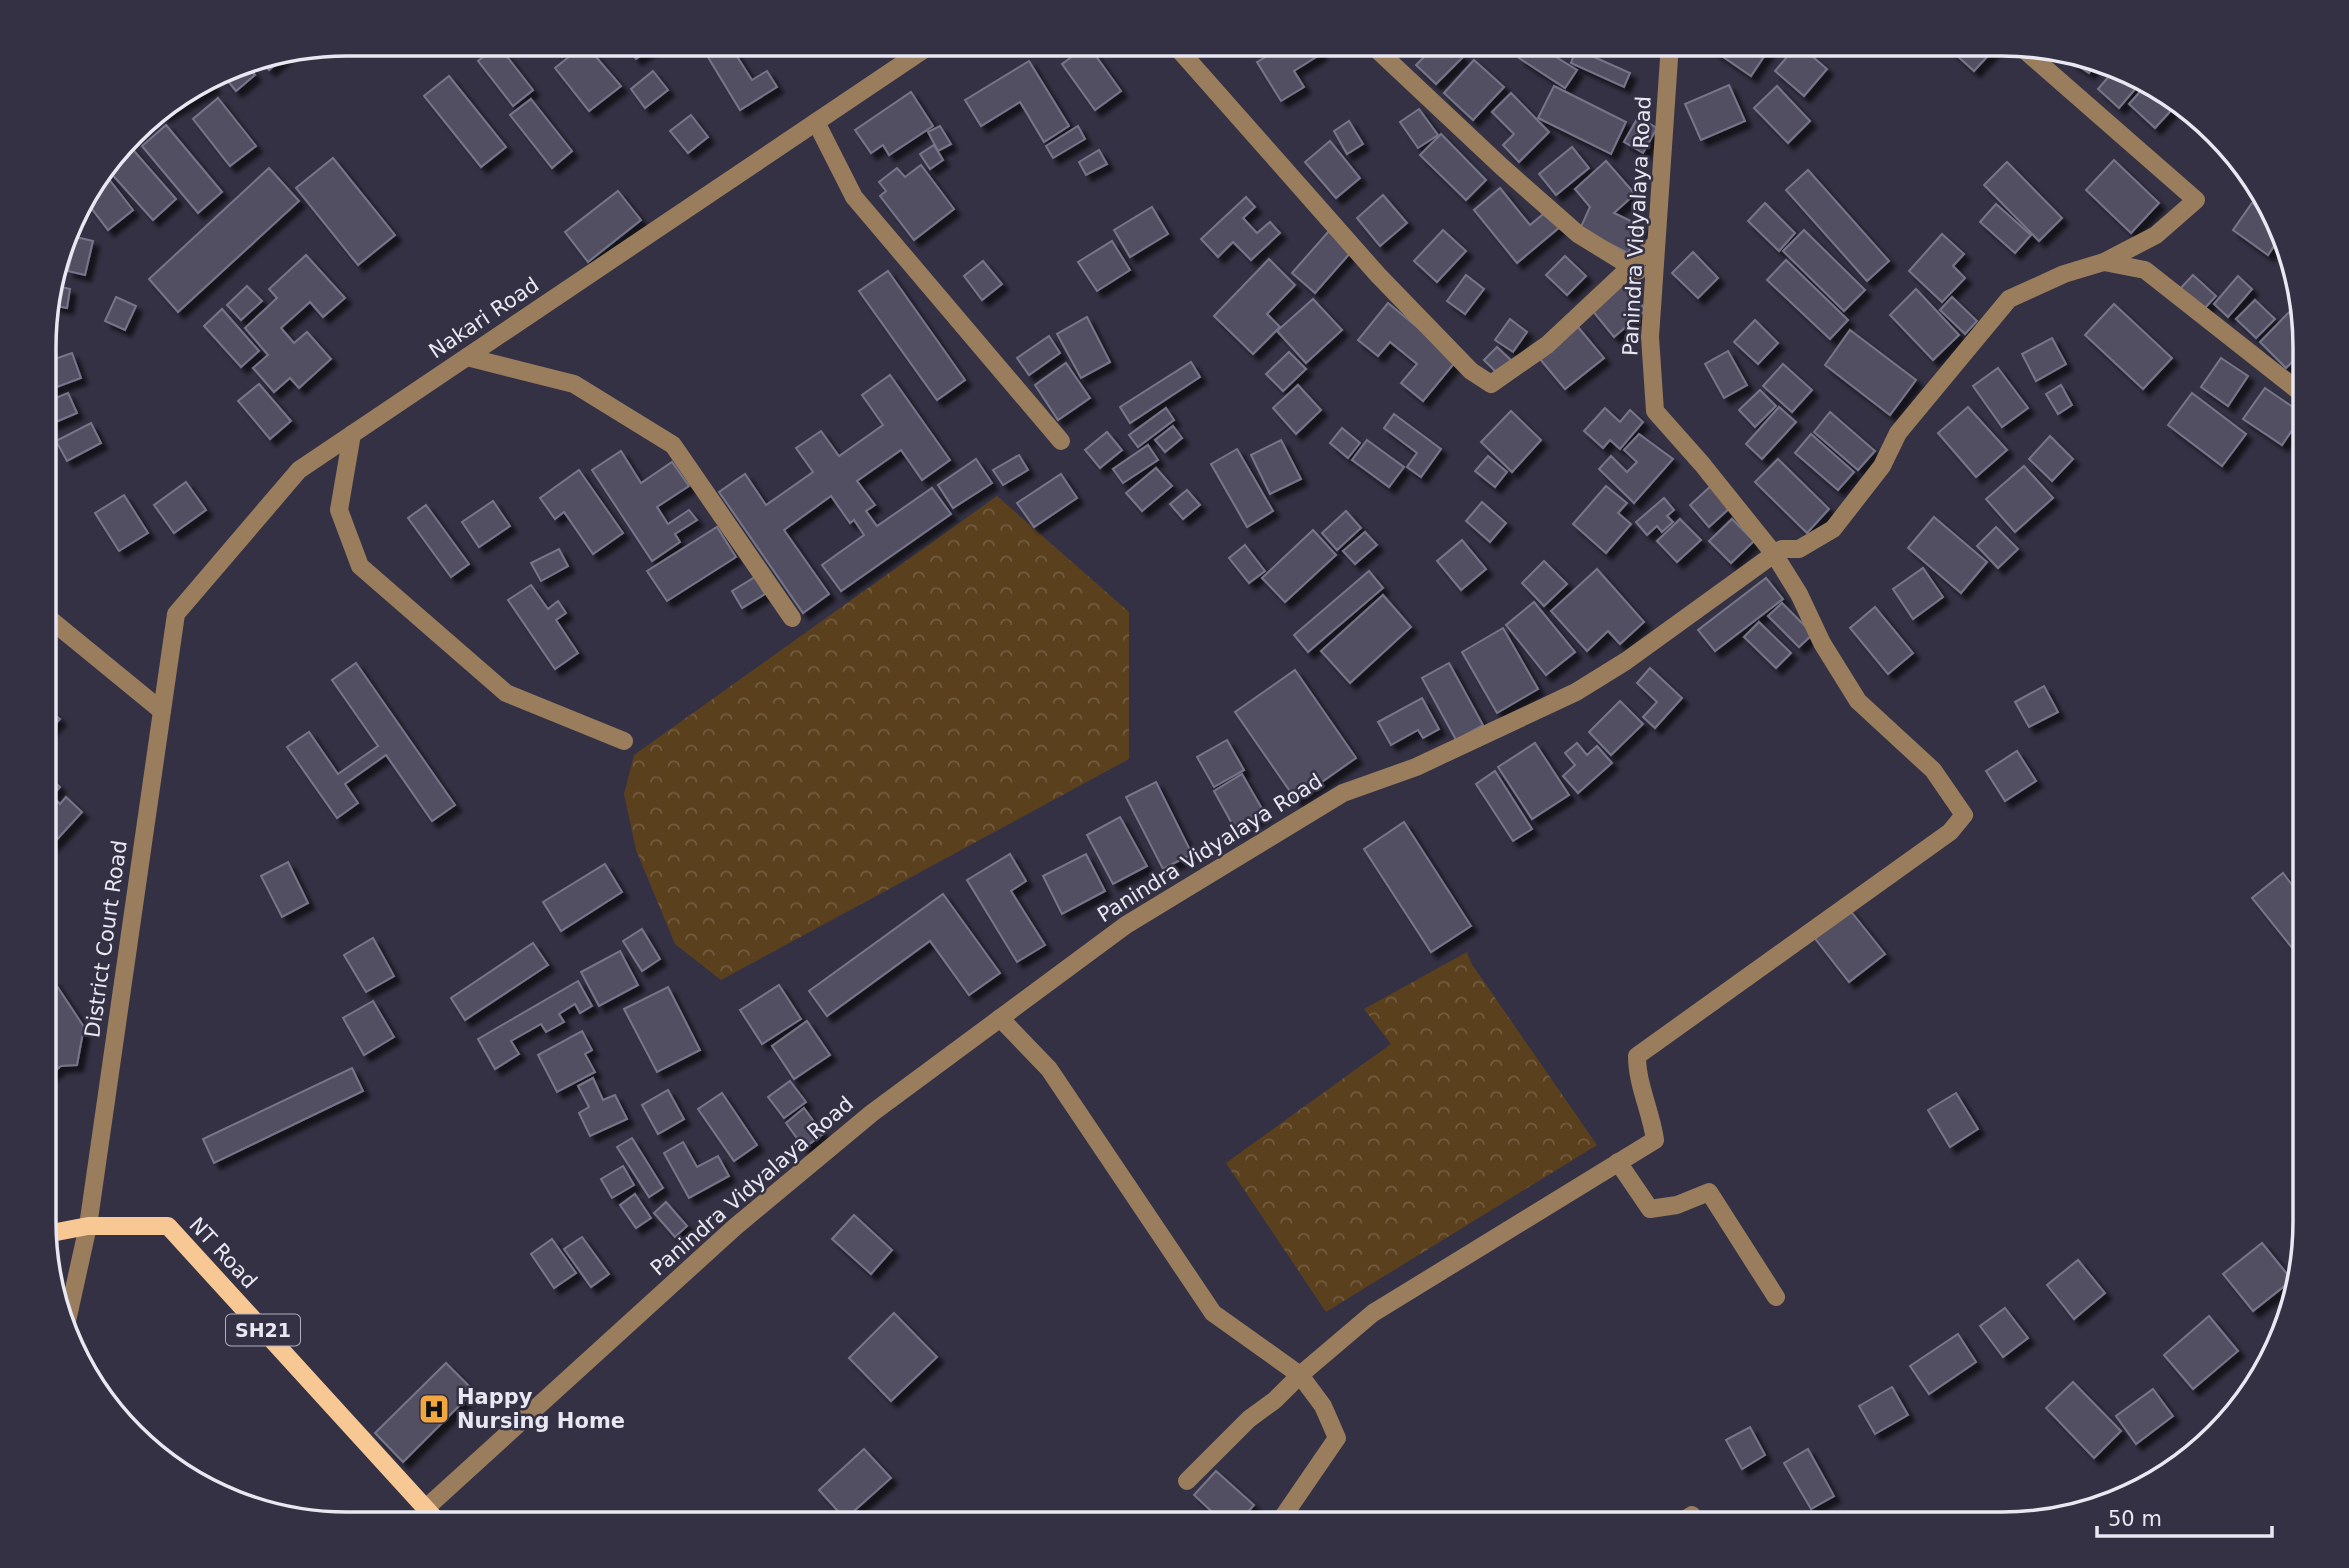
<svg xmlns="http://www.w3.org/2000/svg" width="2349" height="1568" viewBox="0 0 2349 1568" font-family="'DejaVu Sans',sans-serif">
<defs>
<pattern id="forest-crowns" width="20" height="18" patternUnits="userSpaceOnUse" patternTransform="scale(1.75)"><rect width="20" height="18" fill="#5b401e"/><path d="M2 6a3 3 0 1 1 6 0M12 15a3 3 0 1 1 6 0" fill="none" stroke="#735c3f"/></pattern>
<filter id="shadow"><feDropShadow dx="6" dy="6" stdDeviation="2" flood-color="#0009"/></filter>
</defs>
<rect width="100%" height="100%" fill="#333143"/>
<g fill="url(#forest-crowns)">
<polygon points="997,496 1129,612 1129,759 721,980 675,944 636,850 624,794 634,755"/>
<polygon points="1467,952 1471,963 1597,1145 1326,1312 1226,1163 1391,1044 1364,1009"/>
</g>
<g fill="#525063" stroke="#777589" stroke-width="2" filter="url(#shadow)">
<polygon points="552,44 574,44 575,46 562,57"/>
<polygon points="585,44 621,86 589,111 555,68"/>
<polygon points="625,44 658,44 636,59"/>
<polygon points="700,44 729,44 752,80 767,71 777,87 740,110"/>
<polygon points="1288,44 1315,44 1321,54 1294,71 1304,87 1281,101 1257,62"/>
<polygon points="1437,44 1450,44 1463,57 1436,84 1416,65"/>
<polygon points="1528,44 1535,44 1577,70 1565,88 1519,58"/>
<polygon points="1599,44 1656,44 1656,49"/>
<polygon points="1712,44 1768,44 1771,46 1751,76 1710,48"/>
<polygon points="1798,44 1827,69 1804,96 1775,71"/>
<polygon points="1944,44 1990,44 1995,48 1974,71"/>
<polygon points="498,45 533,90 513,106 478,61"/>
<polygon points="1088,45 1121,91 1095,110 1062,64"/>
<polygon points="1576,49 1630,73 1624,87 1571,63"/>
<polygon points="286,56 269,70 262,61"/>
<polygon points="2074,56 2097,59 2089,73 2071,61"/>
<polygon points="1474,60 1504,87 1473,120 1444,93"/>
<polygon points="1029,61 1069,126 1044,142 1020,102 981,126 965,100"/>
<polygon points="245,64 255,75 236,91 221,73"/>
<polygon points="2116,68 2142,81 2119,108 2098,89"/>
<polygon points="653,71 668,90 645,108 631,89"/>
<polygon points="449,76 506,147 481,167 424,96"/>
<polygon points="210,80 214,87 163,116 160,111"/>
<polygon points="2147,84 2171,95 2178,103 2155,128 2129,104"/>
<polygon points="1729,85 1745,121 1701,140 1685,104"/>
<polygon points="1554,86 1626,122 1611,154 1538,118"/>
<polygon points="1777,86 1810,121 1788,143 1754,108"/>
<polygon points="911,92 933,126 889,155 883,145 871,153 855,130"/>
<polygon points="1511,93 1549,132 1519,162 1503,145 1514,134 1492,112"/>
<polygon points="218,98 256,146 230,166 193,119"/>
<polygon points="531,99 572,151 552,168 510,115"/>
<polygon points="1419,109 1438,135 1418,148 1400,122"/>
<polygon points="691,115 708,137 688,153 670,131"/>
<polygon points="1638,117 1657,128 1643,153 1624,142"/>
<polygon points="1349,121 1363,144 1347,154 1334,131"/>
<polygon points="166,125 222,192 198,213 142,146"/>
<polygon points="940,126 951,144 938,151 928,132"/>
<polygon points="1078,126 1085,139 1053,158 1046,146"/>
<polygon points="1441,134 1486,180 1466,200 1420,155"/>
<polygon points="1330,141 1360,178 1336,198 1305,162"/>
<polygon points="128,144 176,199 153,220 108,170"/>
<polygon points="934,145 943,160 930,169 920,154"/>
<polygon points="1572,147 1589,168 1556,195 1539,174"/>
<polygon points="1099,150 1107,164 1086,175 1079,162"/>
<polygon points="333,158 395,235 358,265 296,188"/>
<polygon points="2114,160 2159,203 2131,233 2086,190"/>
<polygon points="1606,161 1635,194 1614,213 1641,226 1628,253 1580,229 1590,207 1575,189"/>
<polygon points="2007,162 2062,218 2039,241 1984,185"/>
<polygon points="921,165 954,209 914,240 880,196 886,191 879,182 897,168 905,177"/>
<polygon points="269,168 299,201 178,312 149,279"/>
<polygon points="1808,170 1889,261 1867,281 1786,190"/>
<polygon points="105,174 133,210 108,230 85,200"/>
<polygon points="1500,188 1530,225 1548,210 1561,226 1517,263 1474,210"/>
<polygon points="618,191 641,220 588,262 565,232"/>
<polygon points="1383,195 1407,223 1380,246 1357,218"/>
<polygon points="1246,197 1255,207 1243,218 1257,233 1270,222 1280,233 1251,260 1233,242 1218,257 1201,239"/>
<polygon points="1765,203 1795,233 1779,251 1748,221"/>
<polygon points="2252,203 2262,210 2267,203 2278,240 2268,255 2233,230"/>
<polygon points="1996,204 2031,235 2015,253 1980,222"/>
<polygon points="1152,207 1168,234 1130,257 1114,230"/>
<polygon points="1443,230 1466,251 1437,282 1414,261"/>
<polygon points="1804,230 1865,290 1844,311 1783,251"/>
<polygon points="1329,231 1351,252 1315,293 1292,273"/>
<polygon points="1942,234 1964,254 1953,266 1965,278 1942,302 1909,271"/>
<polygon points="76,237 93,241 85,275 68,271"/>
<polygon points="1112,241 1130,270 1097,291 1078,262"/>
<polygon points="1693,252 1718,278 1698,298 1672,273"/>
<polygon points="306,255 345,298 323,317 310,302 281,328 294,343 307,332 331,359 299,388 290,378 274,392 253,368 268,355 245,328 277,298 269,289"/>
<polygon points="1565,256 1586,276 1567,295 1546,275"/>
<polygon points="1269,259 1295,285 1267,314 1280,327 1253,354 1214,316"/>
<polygon points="1786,260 1848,320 1830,339 1767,280"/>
<polygon points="983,261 1002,284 982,300 964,276"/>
<polygon points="888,271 965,380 937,400 859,291"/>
<polygon points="1466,275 1484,289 1465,314 1447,301"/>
<polygon points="2193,275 2216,296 2202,311 2179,290"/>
<polygon points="2238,276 2252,289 2228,317 2214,304"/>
<polygon points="1623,283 1646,310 1614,337 1591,309"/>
<polygon points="53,285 70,289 67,308 47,304"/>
<polygon points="247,286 262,301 241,320 227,305"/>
<polygon points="1916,289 1959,335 1933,360 1890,315"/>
<polygon points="116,297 136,306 125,330 105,321"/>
<polygon points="1952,297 1977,321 1965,334 1940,310"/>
<polygon points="1313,299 1342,330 1306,363 1277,331"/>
<polygon points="2255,300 2275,319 2256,338 2236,319"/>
<polygon points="1388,303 1457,360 1423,401 1401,383 1417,364 1390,342 1378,356 1358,340"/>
<polygon points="2114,304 2172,358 2143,389 2085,335"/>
<polygon points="2297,304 2305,328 2305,349 2286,368 2260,342"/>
<polygon points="222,309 259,351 241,367 204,326"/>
<polygon points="1087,317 1110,362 1081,378 1057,334"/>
<polygon points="1510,319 1527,332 1513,352 1495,340"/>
<polygon points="1755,320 1778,343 1758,364 1734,342"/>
<polygon points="1578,327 1604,358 1565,389 1540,359"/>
<polygon points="1850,330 1916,380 1890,415 1825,365"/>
<polygon points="1049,336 1060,353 1029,375 1017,358"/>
<polygon points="2052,338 2066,364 2036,381 2022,354"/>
<polygon points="1497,347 1513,362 1499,375 1484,360"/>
<polygon points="1728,351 1747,385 1724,398 1705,364"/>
<polygon points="1289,352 1306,369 1283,391 1266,374"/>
<polygon points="72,353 81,378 46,391 46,362"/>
<polygon points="2221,358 2248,376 2228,406 2201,387"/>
<polygon points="1191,362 1200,377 1130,423 1120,407"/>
<polygon points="1066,363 1090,398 1058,420 1035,385"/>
<polygon points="1783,364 1812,390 1792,412 1763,386"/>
<polygon points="1998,368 2028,408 2002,427 1973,386"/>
<polygon points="890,375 950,460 922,480 901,450 857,481 875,505 866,511 877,526 932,488 951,514 841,591 822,565 864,535 854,520 850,523 831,496 784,530 829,594 803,613 719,492 745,474 766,505 813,472 796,448 821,431 839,456 883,425 862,395"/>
<polygon points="259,384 291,421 270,439 238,401"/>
<polygon points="1298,385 1321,410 1296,434 1273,408"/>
<polygon points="2061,385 2072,405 2058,414 2046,394"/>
<polygon points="2265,388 2303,414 2282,445 2243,419"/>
<polygon points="1760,390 1776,406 1755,427 1739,410"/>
<polygon points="68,393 77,413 51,424 46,402"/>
<polygon points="2192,393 2246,434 2222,466 2168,425"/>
<polygon points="1779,407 1796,422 1762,459 1746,444"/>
<polygon points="1968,407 2007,450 1976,477 1938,433"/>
<polygon points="1166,408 1174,420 1138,447 1129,435"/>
<polygon points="1605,408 1620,422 1630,410 1643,422 1620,449 1610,440 1603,448 1584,431"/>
<polygon points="1511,411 1541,440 1512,472 1481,442"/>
<polygon points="1830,412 1875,451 1858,470 1814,432"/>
<polygon points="1394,414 1441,449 1421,477 1407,467 1417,453 1384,428"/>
<polygon points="91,423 101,443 67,461 56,441"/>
<polygon points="1173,426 1182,438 1165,452 1155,440"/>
<polygon points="1342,428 1360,443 1348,458 1330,443"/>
<polygon points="1107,432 1122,450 1100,468 1085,450"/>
<polygon points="1639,434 1673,459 1634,503 1599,469 1611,456 1627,472 1637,462 1624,450"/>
<polygon points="1811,434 1854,472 1838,490 1795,453"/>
<polygon points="2050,436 2073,459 2052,481 2029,459"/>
<polygon points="1281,440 1301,479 1270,494 1251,455"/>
<polygon points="1367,440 1404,467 1389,487 1352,460"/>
<polygon points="1148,445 1158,460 1123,483 1113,469"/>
<polygon points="1237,449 1273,511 1247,527 1211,464"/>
<polygon points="621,451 641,483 672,462 689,486 657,507 668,524 689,510 697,520 675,534 680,542 652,561 592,470"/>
<polygon points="1019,455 1028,470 1003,485 993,470"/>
<polygon points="1488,456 1507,472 1495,487 1475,471"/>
<polygon points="976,459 992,483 953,508 938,485"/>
<polygon points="1778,459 1829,509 1807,533 1755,482"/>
<polygon points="2024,466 2053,498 2015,532 1986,499"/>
<polygon points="1156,468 1172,486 1142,511 1126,493"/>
<polygon points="579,470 623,533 593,554 564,512 555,519 540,498"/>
<polygon points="1061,474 1077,498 1034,527 1017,503"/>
<polygon points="186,482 206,510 174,533 154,505"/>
<polygon points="1712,485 1731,507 1709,527 1690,505"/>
<polygon points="1606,486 1627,503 1618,513 1631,524 1606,553 1573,524"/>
<polygon points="1187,490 1200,505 1183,519 1170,504"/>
<polygon points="124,495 148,533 119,551 95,513"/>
<polygon points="1664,498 1674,510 1667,516 1673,522 1662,532 1657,526 1647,535 1636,522"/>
<polygon points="493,501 510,526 479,547 462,522"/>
<polygon points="1482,502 1506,523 1490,542 1466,521"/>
<polygon points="426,505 469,564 451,577 408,518"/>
<polygon points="1346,511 1361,528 1337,550 1322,533"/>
<polygon points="1934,517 1987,562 1961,593 1908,548"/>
<polygon points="1680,519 1701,540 1677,562 1657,541"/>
<polygon points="1732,519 1754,541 1731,563 1709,541"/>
<polygon points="717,527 736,557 667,601 647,571"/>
<polygon points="1996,527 2018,549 1998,568 1977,546"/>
<polygon points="1313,530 1336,555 1285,602 1262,578"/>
<polygon points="1365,532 1377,545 1355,564 1343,551"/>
<polygon points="1462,540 1486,569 1461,590 1437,561"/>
<polygon points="1245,545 1265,571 1249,583 1229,558"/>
<polygon points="559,549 568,566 541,581 531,563"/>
<polygon points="1544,561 1567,584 1544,606 1522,583"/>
<polygon points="1923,568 1943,597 1913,619 1893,589"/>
<polygon points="1597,569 1644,622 1620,644 1608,631 1587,651 1551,611"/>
<polygon points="1369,571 1383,588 1308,652 1294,635"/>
<polygon points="755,577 765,594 742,608 732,591"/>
<polygon points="1766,578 1783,599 1715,651 1698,630"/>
<polygon points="531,585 548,609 558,601 566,613 556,620 578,653 555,669 508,600"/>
<polygon points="1383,595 1411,627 1350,683 1321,651"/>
<polygon points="1534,602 1575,652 1546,675 1506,625"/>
<polygon points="1782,603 1813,634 1799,647 1768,616"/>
<polygon points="1875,607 1913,653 1888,674 1850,628"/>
<polygon points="1759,622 1791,653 1776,668 1744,637"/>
<polygon points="1503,628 1538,689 1497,713 1462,652"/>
<polygon points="356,663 455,805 432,821 386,755 345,784 358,803 337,818 287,747 309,732 338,774 378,746 332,680"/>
<polygon points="1449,663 1483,725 1456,740 1422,678"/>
<polygon points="1650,668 1682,698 1655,728 1643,717 1657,702 1637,683"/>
<polygon points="1295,670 1356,758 1296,800 1235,712"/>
<polygon points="2044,686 2058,712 2029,727 2015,702"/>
<polygon points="1422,698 1439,729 1423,738 1418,730 1391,745 1378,722"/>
<polygon points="1620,701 1643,724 1611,755 1589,732"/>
<polygon points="46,707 60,719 46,734"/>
<polygon points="1227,740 1244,770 1214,787 1197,757"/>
<polygon points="1535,743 1569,795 1532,819 1498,767"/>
<polygon points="1577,743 1587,755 1597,746 1612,763 1578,793 1563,776 1575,765 1565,753"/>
<polygon points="2017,751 2036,781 2005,801 1986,771"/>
<polygon points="1495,771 1532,829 1513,841 1476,784"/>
<polygon points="46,774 60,787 52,796 60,804 66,797 82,812 51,846 46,841 46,814 50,809 46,806"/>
<polygon points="1242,774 1265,814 1236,831 1214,791"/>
<polygon points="1156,782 1192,854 1163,869 1126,797"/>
<polygon points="1120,817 1147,866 1113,884 1087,835"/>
<polygon points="1404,822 1471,926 1431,952 1364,849"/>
<polygon points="1010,854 1026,881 1011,891 1045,945 1017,962 967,880"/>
<polygon points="1086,854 1105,891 1062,914 1043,876"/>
<polygon points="288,862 308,903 282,917 261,876"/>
<polygon points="605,864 622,892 561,931 543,902"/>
<polygon points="2283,873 2305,902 2305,940 2293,949 2252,898"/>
<polygon points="943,894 1000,973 969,995 930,941 827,1016 809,991"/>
<polygon points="1849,909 1885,954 1849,982 1813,936"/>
<polygon points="642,929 660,959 642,971 623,941"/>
<polygon points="373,938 394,976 366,992 344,955"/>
<polygon points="533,943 548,965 465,1020 451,998"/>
<polygon points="620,951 638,985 599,1006 581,972"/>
<polygon points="53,980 84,1027 77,1065 61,1066 50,1075 46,1069 46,987"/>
<polygon points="578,981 592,1006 580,1013 575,1004 559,1014 564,1022 546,1032 541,1024 511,1041 519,1054 495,1069 478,1039"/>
<polygon points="779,985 801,1019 762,1044 740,1010"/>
<polygon points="668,987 700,1050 657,1072 624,1009"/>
<polygon points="373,1001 394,1037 364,1055 343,1018"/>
<polygon points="807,1021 830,1055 794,1079 772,1046"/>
<polygon points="582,1031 592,1050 585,1054 595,1072 557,1092 538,1055"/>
<polygon points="352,1068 363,1091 214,1163 203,1139"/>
<polygon points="593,1078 603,1100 615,1095 627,1119 590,1136 579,1113 589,1107 578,1086"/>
<polygon points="790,1081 806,1102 784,1118 768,1097"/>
<polygon points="668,1090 684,1119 658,1134 642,1105"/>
<polygon points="722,1093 757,1145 734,1161 698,1109"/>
<polygon points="1956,1093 1978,1129 1950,1147 1928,1110"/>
<polygon points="804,1108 823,1134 804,1148 786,1123"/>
<polygon points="632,1138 663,1188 649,1197 617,1147"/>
<polygon points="683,1142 697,1167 718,1156 729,1176 689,1198 664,1153"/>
<polygon points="623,1166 634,1185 612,1198 601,1179"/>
<polygon points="635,1194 651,1218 636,1228 620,1205"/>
<polygon points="666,1202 687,1226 675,1237 654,1213"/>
<polygon points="854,1215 892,1250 871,1274 832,1239"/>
<polygon points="582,1237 609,1274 591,1287 564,1249"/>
<polygon points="552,1239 576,1273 554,1288 531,1254"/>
<polygon points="2262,1243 2292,1280 2253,1311 2223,1274"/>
<polygon points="2078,1260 2105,1293 2074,1319 2047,1285"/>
<polygon points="2005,1308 2028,1338 2003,1357 1980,1326"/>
<polygon points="894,1313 937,1357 891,1401 849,1358"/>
<polygon points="2209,1316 2238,1351 2193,1389 2164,1355"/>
<polygon points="1958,1334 1976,1362 1929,1394 1910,1366"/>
<polygon points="446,1363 474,1391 403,1462 375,1433"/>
<polygon points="2073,1382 2121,1431 2094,1458 2046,1408"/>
<polygon points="1892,1387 1908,1415 1875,1434 1859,1406"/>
<polygon points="2153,1389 2173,1416 2136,1444 2116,1416"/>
<polygon points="1750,1427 1765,1455 1742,1469 1726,1440"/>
<polygon points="864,1449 891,1478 845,1519 819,1490"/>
<polygon points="1808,1449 1834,1496 1811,1509 1784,1463"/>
<polygon points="1216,1471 1254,1505 1237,1524 1225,1524 1194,1495"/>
</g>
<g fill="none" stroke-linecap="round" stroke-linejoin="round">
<g stroke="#997d5d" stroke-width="18">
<polyline points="1174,44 1378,275 1471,371 1491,384 1547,345 1656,243"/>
<polyline points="1371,44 1502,167 1578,234 1638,271"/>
<polyline points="816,122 854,197 1061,441"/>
<polyline points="2104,262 2145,270 2305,396"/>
<polyline points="467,357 574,384 673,445 792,618"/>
<polyline points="352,434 339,510 360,566 506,693 624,741"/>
<polyline points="46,616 162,711 88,1226 67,1321"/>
<polyline points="162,711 176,614 299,470 932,44"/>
<polyline points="1000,1018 1049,1069 1213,1313 1300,1375 1275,1400 1249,1419 1187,1481"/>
<polyline points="1618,1162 1650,1209 1677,1205 1709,1192 1776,1297"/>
<polyline points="426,1508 735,1227 872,1113 1126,925 1343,793 1416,767 1576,692 1626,661 1774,554 1702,464 1655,411 1650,337 1670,44"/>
<path d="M 1278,1524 L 1337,1438 L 1323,1406 L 1300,1375 L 1373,1313 L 1655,1140 C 1651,1111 1637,1085 1637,1056 L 1950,832 L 1964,815 L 1933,770 L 1858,701 L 1822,643 L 1799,594 L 1774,554 L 1782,549 L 1799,549 L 1833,529 L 1882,466 L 1898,433 L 2009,299 L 2064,274 L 2104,262 L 2156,235 L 2196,200 L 2021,47"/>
<polyline points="1678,1524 1692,1515"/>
</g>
<polyline stroke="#f7c893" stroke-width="18" points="46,1234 88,1226 168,1226 440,1524"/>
</g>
<defs>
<g id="hospital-square" transform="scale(1.575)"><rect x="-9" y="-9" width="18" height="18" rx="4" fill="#f1a640" stroke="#333143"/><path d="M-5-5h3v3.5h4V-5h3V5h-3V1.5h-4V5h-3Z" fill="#111"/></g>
</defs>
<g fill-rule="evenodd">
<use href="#hospital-square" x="434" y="1409"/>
</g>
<g text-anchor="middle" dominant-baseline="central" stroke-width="5" stroke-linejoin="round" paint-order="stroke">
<rect fill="#333143" stroke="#b2b0be" stroke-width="2" x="226" y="1314.5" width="74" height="31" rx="5"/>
<g font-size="19" font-weight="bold" fill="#e8e7f2">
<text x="263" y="1330">SH21</text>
</g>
<g font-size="21" fill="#e8e7f2" stroke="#333143">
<text transform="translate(1637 226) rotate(-87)">Panindra Vidyalaya Road</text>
<text transform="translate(484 318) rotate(-34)">Nakari Road</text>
<text transform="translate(1210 848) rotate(-32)">Panindra Vidyalaya Road</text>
<text transform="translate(106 939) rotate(-82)">District Court Road</text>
<text transform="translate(752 1186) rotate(-41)">Panindra Vidyalaya Road</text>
<text transform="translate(223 1253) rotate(47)">NT Road</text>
</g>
<g font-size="21" font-weight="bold" fill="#e8e7f2" stroke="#333143" text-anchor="start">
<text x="457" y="1397">Happy<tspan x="457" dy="24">Nursing Home</tspan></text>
</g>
</g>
<path d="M0 0H2349V1568H0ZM347 56H2002A291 291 0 0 1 2293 347V1221A291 291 0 0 1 2002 1512H347A291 291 0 0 1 56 1221V347A291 291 0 0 1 347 56Z" fill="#333143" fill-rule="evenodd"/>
<path fill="none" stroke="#e8e7f2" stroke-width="3.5" d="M347 56H2002A291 291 0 0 1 2293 347V1221A291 291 0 0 1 2002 1512H347A291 291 0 0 1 56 1221V347A291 291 0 0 1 347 56Z"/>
<path d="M2097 1526v10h175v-10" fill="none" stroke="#e8e7f2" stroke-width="3.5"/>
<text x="2108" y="1526" font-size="21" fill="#e8e7f2" stroke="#333143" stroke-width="5" paint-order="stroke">50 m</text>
</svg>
